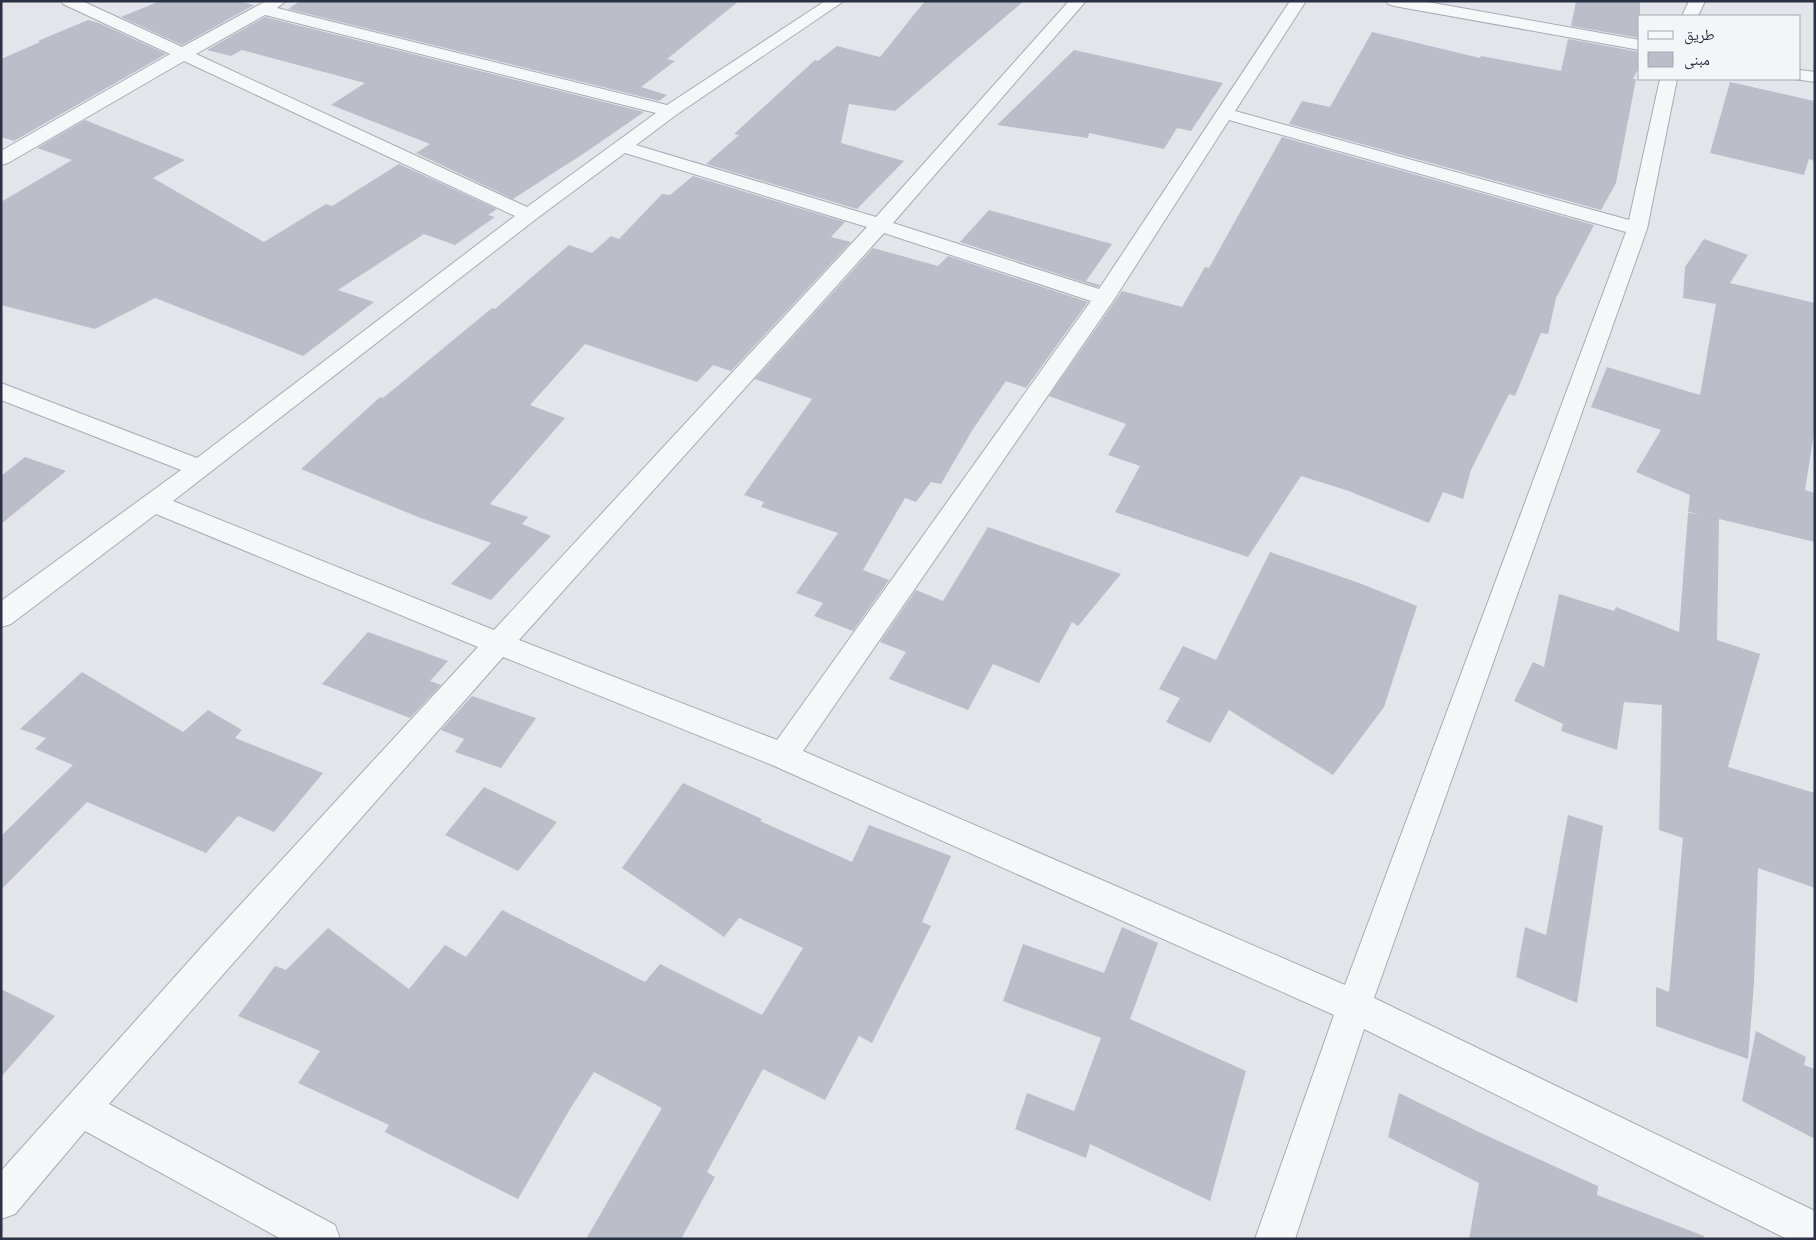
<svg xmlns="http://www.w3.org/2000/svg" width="1816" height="1240" viewBox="0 0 1816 1240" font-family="'Archivo Narrow','Noto Naskh Arabic',sans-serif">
<rect width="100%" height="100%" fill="#e3e5eb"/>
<g fill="#bbbec9">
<polygon points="160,1 238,1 254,5 182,45 121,17"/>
<polygon points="300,1 739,1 667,59 675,61 641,87 667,95 659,101 288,9"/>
<polygon points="925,1 1024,1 895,111 849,104 841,143 904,161 857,209 706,164 739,135 734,134 815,60 818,61 837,46 880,57"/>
<polygon points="1576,1 1640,1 1640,38 1571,26"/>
<polygon points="265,17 644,112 586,152 513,199 416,153 430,144 331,105 365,83 242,50 231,56 207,50"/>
<polygon points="88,20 99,23 166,54 14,141 1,137 1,59 40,42 38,41"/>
<polygon points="1372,32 1480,58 1481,56 1561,71 1568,39 1640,52 1640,65 1633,79 1636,79 1616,183 1601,210 1289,124 1302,101 1330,107"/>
<polygon points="1074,50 1223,83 1191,131 1177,128 1164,149 1089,133 1088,138 997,125"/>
<polygon points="1730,82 1814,101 1815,161 1809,159 1804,175 1710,153"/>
<polygon points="85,120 185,160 153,178 264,242 326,204 332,206 399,164 497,209 488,215 495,217 455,245 424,234 338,290 374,302 303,356 155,298 95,329 1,305 1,202 72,160 37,148"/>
<polygon points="1282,137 1594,225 1556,298 1548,334 1541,333 1515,396 1509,394 1471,470 1463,499 1443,492 1429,523 1346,490 1301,476 1248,557 1115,512 1140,466 1108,455 1126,424 1049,396 1122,291 1182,307 1205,267 1209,268"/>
<polygon points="693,176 845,222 831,237 851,242 731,371 713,365 697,382 585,344 530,405 565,418 490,504 528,517 522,524 551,536 491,600 451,584 491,543 418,517 301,469 380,397 383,398 492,308 495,309 569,245 592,253 611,236 619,239 662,194 670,195"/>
<polygon points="989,210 1112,244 1086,281 1100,285 1098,287 960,242"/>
<polygon points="1704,239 1748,255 1730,283 1815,303 1815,427 1805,490 1815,493 1815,542 1719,519 1717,640 1760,654 1728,767 1815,793 1815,888 1758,868 1754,984 1748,1059 1656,1026 1656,987 1669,992 1683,838 1659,830 1662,705 1624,702 1617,750 1561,731 1563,724 1514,701 1533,662 1544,667 1559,594 1614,611 1616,607 1679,632 1688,513 1699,514 1688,512 1690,495 1636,472 1661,430 1591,407 1607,367 1700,395 1716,304 1683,298 1685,267"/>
<polygon points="873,248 938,266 948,256 1088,302 1026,388 1006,381 973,429 941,484 931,482 916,502 905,498 863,570 889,580 853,631 814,616 823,603 796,593 838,533 761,507 764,502 744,495 812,399 755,379"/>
<polygon points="25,457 66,471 1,524 1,476"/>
<polygon points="988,527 1121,574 1078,626 1072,622 1039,683 993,664 968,710 889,679 906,652 880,642 916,590 943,601"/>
<polygon points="1270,552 1359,583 1417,606 1384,707 1333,775 1229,710 1210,743 1166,722 1180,698 1159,689 1183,646 1216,660"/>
<polygon points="368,632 448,661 430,681 441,685 410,718 322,684"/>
<polygon points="82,672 183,732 208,710 242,730 235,738 323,773 274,832 238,816 206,853 87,802 1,890 1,836 73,765 35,749 46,738 20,729"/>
<polygon points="472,696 536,718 501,768 455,752 464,739 441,730"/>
<polygon points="683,783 762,819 760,821 852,862 869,825 951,856 922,922 931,926 872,1043 859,1036 825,1100 763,1069 707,1172 715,1177 681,1239 586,1239 662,1108 594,1072 570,1109 518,1199 385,1132 389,1125 298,1083 320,1051 238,1016 275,966 286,970 328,928 409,989 445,945 466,957 502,910 645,982 660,964 762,1015 803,948 739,918 724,937 622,868"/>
<polygon points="484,787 557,822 518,871 445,835"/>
<polygon points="1568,815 1603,826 1577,1003 1516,977 1525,927 1546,935"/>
<polygon points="1122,927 1158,943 1130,1019 1246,1071 1210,1201 1090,1144 1086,1158 1015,1129 1027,1093 1074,1111 1101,1038 1003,1001 1023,944 1104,973"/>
<polygon points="1,989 55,1016 1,1077"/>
<polygon points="1756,1031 1806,1057 1804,1065 1815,1069 1815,1139 1742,1101"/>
<polygon points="1399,1093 1481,1133 1598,1186 1597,1195 1704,1236 1703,1239 1469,1239 1479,1183 1388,1137"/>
</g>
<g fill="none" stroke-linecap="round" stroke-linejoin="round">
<g stroke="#a8abb6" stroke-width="2">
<g id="minor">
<path d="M 61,1 L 82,1 L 182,47 L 266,1 L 286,1 L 277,8 L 667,105 L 825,1 L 844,1 L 676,115 L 636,145 L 876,217 L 1069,1 L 1086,1 L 893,223 L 1099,289 L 1290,1 L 1306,1 L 1235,111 L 1629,220 L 1660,79 L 1677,79 L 1647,229 L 1374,998 L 1815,1211 L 1815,1239 L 1787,1239 L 1364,1029 L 1295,1239 L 1255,1239 L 1334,1015 L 772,765 L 503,657 L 109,1104 L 335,1225 L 340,1239 L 281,1239 L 85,1131 L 15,1214 L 1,1219 L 1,1171 L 206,942 L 478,647 L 156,514 L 11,624 L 1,627 L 1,601 L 181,470 L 1,400 L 1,383 L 197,458 L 515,216 L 184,61 L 8,163 L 1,165 L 1,151 L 170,54 L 63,4 ZM 265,15 L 656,113 L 527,207 L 196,54 ZM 1229,120 L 1626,232 L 1345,985 L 803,751 L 1115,298 ZM 625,153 L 867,227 L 494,630 L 173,501 L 536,219 ZM 884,233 L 1091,301 L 777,740 L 519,640 Z"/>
<polygon points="1386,1 1422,1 1640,40 1640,50 1394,6 1388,4"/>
<polygon points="1689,1 1705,1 1698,16 1682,16"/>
<polygon points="1800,70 1815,72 1815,82 1794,79 1800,79"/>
</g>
</g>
<use href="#minor" fill="#f6f7f9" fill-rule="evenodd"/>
</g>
<rect width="1816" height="1240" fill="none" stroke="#2b3144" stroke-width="5"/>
<rect x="1638" y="15" width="162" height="65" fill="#f3f5f8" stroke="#a3a7b0"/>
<rect x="1648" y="31" width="25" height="8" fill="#f6f7f9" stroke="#a3a7b0"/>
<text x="1684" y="40" font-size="15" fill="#2b3144">طريق</text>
<rect x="1648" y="52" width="25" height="15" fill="#bbbec9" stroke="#a3a7b0"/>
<text x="1684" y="65" font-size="15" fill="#2b3144">مبنى</text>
</svg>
